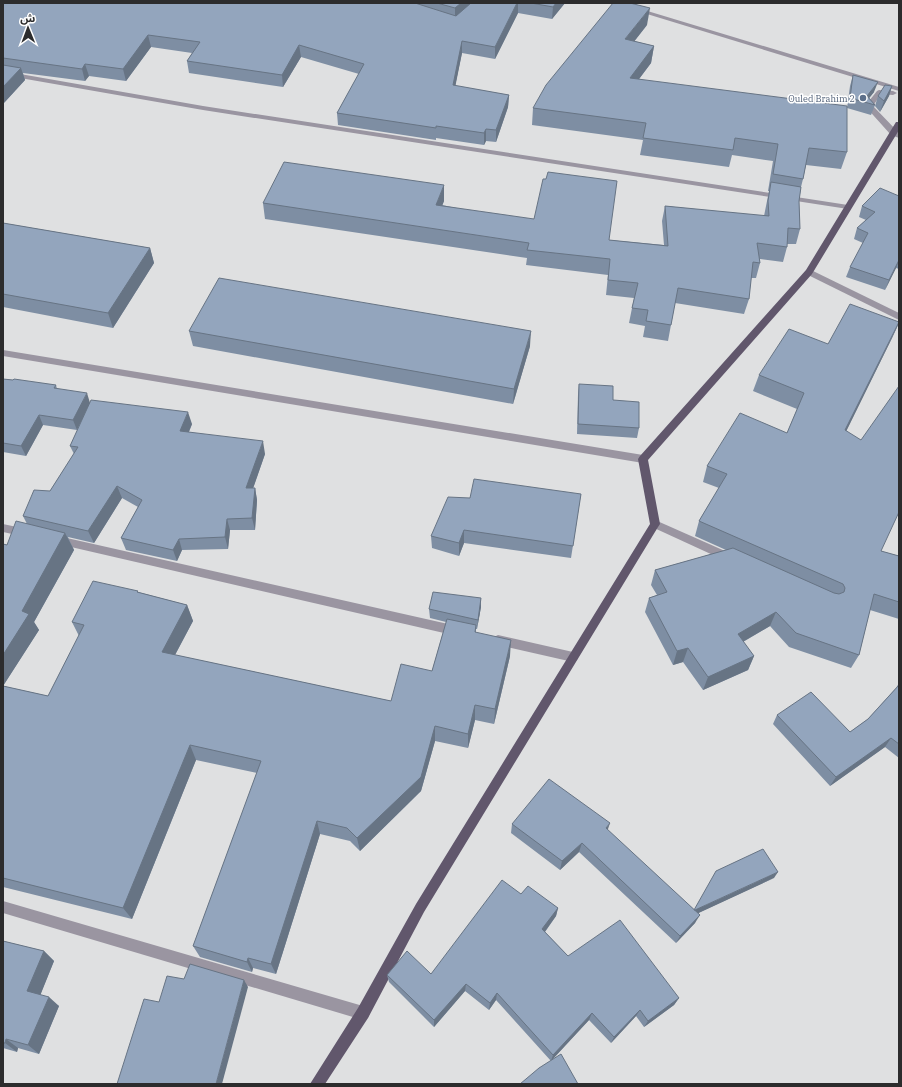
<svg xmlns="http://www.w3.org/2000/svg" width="902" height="1087" viewBox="0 0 902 1087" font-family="'IBM Plex Serif','Noto Sans Arabic',serif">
<rect width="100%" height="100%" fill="#dfe0e1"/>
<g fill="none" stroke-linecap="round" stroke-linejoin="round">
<g fill="#9a95a1" fill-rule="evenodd">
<polygon points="611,3 621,3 899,87 899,91"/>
<polygon points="3,71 203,106 848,205 852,207 848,209 203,110 3,75"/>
<polygon points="879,90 893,91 897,93 893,95 881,94 873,106 899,133 899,138 891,135 865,106 877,91"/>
<polygon points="809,269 899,313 899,320 806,274 805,272"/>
<polygon points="3,350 643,455 648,459 643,463 3,356"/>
<polygon points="655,520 734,555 735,558 734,561 730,562 726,561 652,527 650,524 652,521"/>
<polygon points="3,524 26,529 30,530 31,533 30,536 26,537 3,532"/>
<polygon points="58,536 457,626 461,628 462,631 461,634 457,636 58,544 54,543 53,540 54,537"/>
<polygon points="498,635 573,652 577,654 578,657 577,660 573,662 498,645 494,643 493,640 494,637"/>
<polygon points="3,901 363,1006 368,1008 370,1013 368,1018 363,1020 3,913"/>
</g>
<polygon fill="#61576c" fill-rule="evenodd" points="896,122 899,122 899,130 812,274 648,460 660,524 658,527 424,912 368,1018 325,1084 310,1084 358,1008 416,904 650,524 638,459 640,456 806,270"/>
</g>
<g fill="#7e8ea3">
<polygon points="3,3 565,3 552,19 518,13 495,59 462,53 455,86 509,95 508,107 496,142 486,141 484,145 436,138 436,140 338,125 337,113 359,74 301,57 283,87 189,73 187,61 192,53 151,47 126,81 89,76 85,81 23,73 25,80 3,104"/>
<polygon points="647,25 634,41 654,46 651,63 639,79 847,152 841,169 806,165 803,179 801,187 799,201 800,229 796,244 787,244 787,247 783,262 760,259 760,263 756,278 751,278 749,299 744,314 675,303 668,341 643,337 645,326 629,323 634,298 606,295 608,275 526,265 527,258 265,219 263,203 444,201 442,205 609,240 664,245 662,221 665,206 764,216 769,191 768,191 773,161 732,155 729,167 640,155 643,140 532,125 533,108"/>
<polygon points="853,75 874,92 869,98 875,105 871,115 847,108 850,86"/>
<polygon points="892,86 889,96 880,112 875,106 878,96"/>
<polygon points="899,196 899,269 896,268 885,290 846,277 850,267 863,243 854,239 857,228 866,220 859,217 862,206"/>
<polygon points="3,223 150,248 154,263 113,328 3,307"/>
<polygon points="899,323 892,338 846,431 881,551 899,556 899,619 870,610 859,655 851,668 789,647 770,626 743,642 754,656 748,670 703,690 683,662 673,665 645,612 649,598 657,595 651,585 655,570 726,550 695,536 699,521 719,488 703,482 707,466 787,433 797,409 753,391 759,375 828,344"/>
<polygon points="189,331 530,346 513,404 193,346"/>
<polygon points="3,379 56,385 57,389 90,403 192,424 189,432 265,454 253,488 255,488 257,500 255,530 230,530 228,549 182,550 177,561 126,550 121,538 138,507 122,498 94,543 68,537 74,550 34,622 39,630 3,686 48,696 79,636 72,622 138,591 138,592 187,605 193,621 175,655 391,701 432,671 446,622 430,618 429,609 481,598 481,607 477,629 476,629 476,633 510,656 494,724 475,720 468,748 435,741 421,791 360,851 350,841 320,834 276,974 253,968 252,972 200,957 193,946 257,773 196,760 132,919 3,887 3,544 7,545 27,524 23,516 50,491 74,454 70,446 90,404 77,430 43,425 26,456 3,452"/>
<polygon points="579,384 613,400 639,428 637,438 577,434 578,394"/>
<polygon points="581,494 571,558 464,543 459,556 432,548 431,536 470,498"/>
<polygon points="899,683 899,758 885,747 830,786 773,724 777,715 850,732 868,719 896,688"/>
<polygon points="512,824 607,830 694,910 774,878 698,913 695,923 676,943 579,852 560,870 511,833"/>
<polygon points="521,894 558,908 556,916 545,932 568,956 679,998 674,1005 644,1027 636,1016 611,1043 589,1020 551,1061 496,1000 489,1010 465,991 434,1027 389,982 387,975 431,974"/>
<polygon points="3,941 44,951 54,961 40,995 59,1006 39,1054 18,1048 17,1052 3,1048"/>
</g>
<g fill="#677484">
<polygon points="461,3 473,3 455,20 455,8"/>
<polygon points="517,3 518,3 518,13 495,59 495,47"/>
<polygon points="556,3 565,3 552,19 553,7"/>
<polygon points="650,8 647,25 623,56 625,39"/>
<polygon points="148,35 151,47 126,81 123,69"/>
<polygon points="462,41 462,53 453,98 453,85"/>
<polygon points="299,45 301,57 283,87 282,75"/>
<polygon points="654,46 651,63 627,95 630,78"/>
<polygon points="85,64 89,76 85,81 82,69"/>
<polygon points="21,68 25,80 3,104 3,87"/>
<polygon points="878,82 874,92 866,102 867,96"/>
<polygon points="892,86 889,96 880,112 884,101"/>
<polygon points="509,95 508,107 496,142 496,130"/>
<polygon points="486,129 486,141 484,145 484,133"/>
<polygon points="444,185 444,201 437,220 436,205"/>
<polygon points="150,248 154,263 113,328 108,313"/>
<polygon points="899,260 896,268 885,290 889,280"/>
<polygon points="899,323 892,338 839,446 845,430"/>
<polygon points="531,331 530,346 513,404 514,389"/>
<polygon points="87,393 90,403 77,430 73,420"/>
<polygon points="188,412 192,424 184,443 180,431"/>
<polygon points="39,415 43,425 26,456 21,446"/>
<polygon points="263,441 265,454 249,500 246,488"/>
<polygon points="117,486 122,498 94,543 88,531"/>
<polygon points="255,488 257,500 255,530 252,518"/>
<polygon points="227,519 230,530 228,549 225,537"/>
<polygon points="464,530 464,543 459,556 459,543"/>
<polygon points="65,533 74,550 34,622 39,630 3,686 3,655 22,611"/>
<polygon points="179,539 182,550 177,561 173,550"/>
<polygon points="481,598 481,607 477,629 478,620"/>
<polygon points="187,605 193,621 168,668 162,652"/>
<polygon points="776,612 770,626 732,648 738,634"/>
<polygon points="511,640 510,656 494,724 495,709"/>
<polygon points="688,648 683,662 673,665 677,651"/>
<polygon points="754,656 748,670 703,690 708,677"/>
<polygon points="475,705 475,720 468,748 468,734"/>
<polygon points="435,726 435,741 421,791 360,851 357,838"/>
<polygon points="891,738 885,747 830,786 836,777"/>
<polygon points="190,745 196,760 132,919 123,908"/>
<polygon points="317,821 320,834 276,974 271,964"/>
<polygon points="610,823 607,832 606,828"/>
<polygon points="582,843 579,852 560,870 562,861"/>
<polygon points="778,872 774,878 690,917 693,911"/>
<polygon points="558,908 556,916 541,937 542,929"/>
<polygon points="700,915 695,923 676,943 680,936"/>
<polygon points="44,951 54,961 38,1001 27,991"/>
<polygon points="248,958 253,968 252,972 247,962"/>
<polygon points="244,980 248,987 222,1084 216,1084"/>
<polygon points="466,984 465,991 434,1027 434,1020"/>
<polygon points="497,993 496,1000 489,1010 490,1003"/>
<polygon points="49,997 59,1006 39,1054 28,1045"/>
<polygon points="679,998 674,1005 644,1027 648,1021"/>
<polygon points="640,1010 636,1016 611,1043 614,1037"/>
<polygon points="592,1013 589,1020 551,1061 553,1055"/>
<polygon points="6,1039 18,1048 17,1052 5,1043"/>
</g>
<g fill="#93a5bd" stroke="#677484">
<polygon points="3,3 415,3 456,16 471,3 517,3 495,47 462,41 453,85 509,95 496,130 486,129 484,133 436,126 436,128 337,113 364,64 299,45 282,75 187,61 200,42 148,35 123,69 85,64 82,69 3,58"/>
<polygon points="437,3 461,3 455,8"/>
<polygon points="531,3 556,3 553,7"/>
<polygon points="613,3 630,3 650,8 625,39 654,46 630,78 847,106 847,152 809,148 803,179 773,174 778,144 735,138 733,150 643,138 646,123 533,108 546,85"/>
<polygon points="3,65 21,68 3,87"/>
<polygon points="853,75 878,82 867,96 875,105 850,98"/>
<polygon points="885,85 892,86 884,101 878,96"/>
<polygon points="284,162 444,185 436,205 534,219 543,179 546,179 548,172 617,181 609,240 668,246 665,206 769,216 768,201 771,182 801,187 799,201 800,229 788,228 787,247 757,243 760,263 753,262 749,299 678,288 671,325 646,321 648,310 632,308 638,283 608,280 610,259 527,250 529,243 263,203"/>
<polygon points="880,188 899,196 899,260 889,280 850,267 868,233 857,228 875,212 862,206"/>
<polygon points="3,223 150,248 108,313 3,294"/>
<polygon points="219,278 531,331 514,389 189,331"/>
<polygon points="850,304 899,322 845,430 861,440 899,386 899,512 881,551 899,556 899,602 874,594 859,655 796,633 776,612 738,634 754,656 708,677 688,648 677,651 649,598 667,592 655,570 733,548 834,593 839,594 844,592 845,588 843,584 699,521 727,474 707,466 740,413 787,433 804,393 759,375 789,329 828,344"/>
<polygon points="3,379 13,380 14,379 56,385 54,388 87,393 73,420 39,415 21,446 3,443"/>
<polygon points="579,384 613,386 613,400 639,402 639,428 578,424"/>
<polygon points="91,400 188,412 180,431 263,441 246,488 255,488 252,518 227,519 225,537 179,539 173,550 121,538 142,500 117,486 88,531 23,516 34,490 50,491 78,447 70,446"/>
<polygon points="474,479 581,494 573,546 464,530 459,543 431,536 448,497 470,498"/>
<polygon points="16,521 65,533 22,611 29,614 3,655 3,544 7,545"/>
<polygon points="93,581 138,591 137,592 187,605 162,652 391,701 401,664 432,671 447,619 476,625 475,632 511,640 495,709 475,705 468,734 435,726 421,777 357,838 347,828 317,821 271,964 248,958 247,962 193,946 261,761 190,745 123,908 3,878 3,686 48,696 84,625 72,622"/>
<polygon points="433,592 481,598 478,620 429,609"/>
<polygon points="899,685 899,744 891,738 836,777 777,715 811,692 850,732 868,719"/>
<polygon points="549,779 610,823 606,828 700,915 680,936 582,843 562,861 512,824"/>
<polygon points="763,849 778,872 695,910 694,910 716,871"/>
<polygon points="502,880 521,894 528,886 558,908 542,929 568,956 620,920 679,998 648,1021 640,1010 614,1037 592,1013 553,1055 497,993 490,1003 466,984 434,1020 387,975 407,951 431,974"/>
<polygon points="3,941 44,951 27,991 49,997 28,1045 6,1039 5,1043 3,1043"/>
<polygon points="190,964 244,980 216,1084 117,1084 144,999 159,1002 167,976 184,979"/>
<polygon points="561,1054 578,1084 520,1084 539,1068"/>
</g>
<circle fill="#5c6f8a" stroke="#fff" stroke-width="1.5" cx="863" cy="98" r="4"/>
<g text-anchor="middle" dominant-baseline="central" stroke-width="3" stroke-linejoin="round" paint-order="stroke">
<g font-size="9" fill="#4e5e75" stroke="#fff" text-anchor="end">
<text x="855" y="98">Ouled Brahim 2</text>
</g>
</g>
<rect width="902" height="1087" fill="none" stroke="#2c2c2d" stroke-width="8"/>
<g transform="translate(28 28) rotate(359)" stroke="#ffffff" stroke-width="3" paint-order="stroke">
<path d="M0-3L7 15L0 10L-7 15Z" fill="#2c2c2d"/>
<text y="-6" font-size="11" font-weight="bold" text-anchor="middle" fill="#2c2c2d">ش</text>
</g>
</svg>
